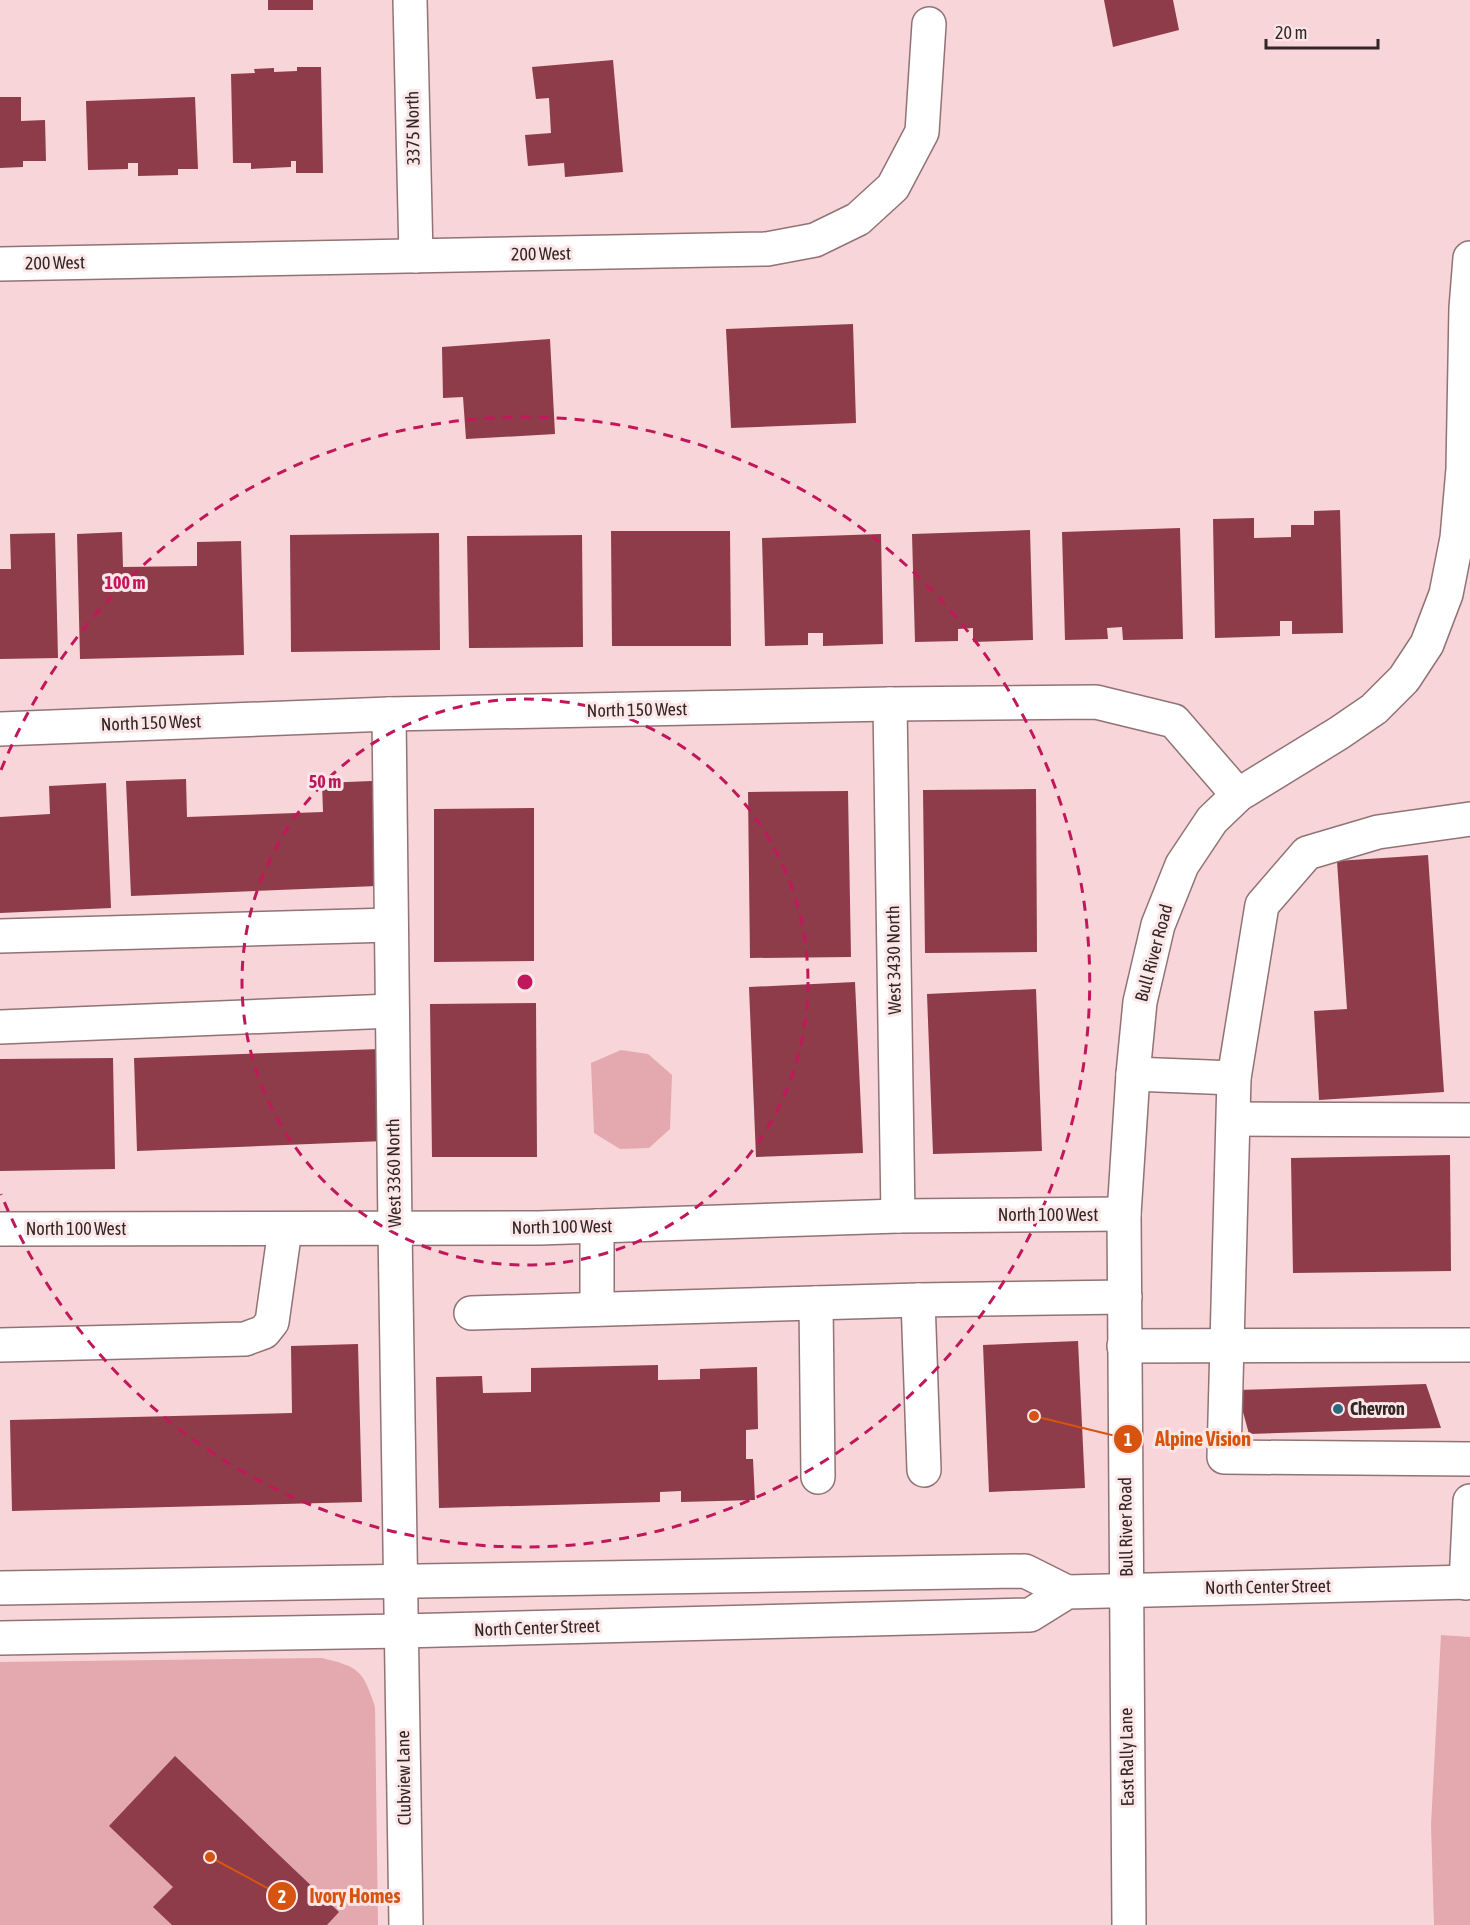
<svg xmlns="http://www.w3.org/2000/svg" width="1470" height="1925" viewBox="0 0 1470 1925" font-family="'Asap Condensed',sans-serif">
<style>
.green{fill:#e4a9ae}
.building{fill:#8e3c49}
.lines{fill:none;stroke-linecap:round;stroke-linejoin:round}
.minor-casing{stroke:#917375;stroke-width:36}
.minor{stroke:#fff;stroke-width:33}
.ring{fill:none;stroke:#c2185b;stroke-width:3;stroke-dasharray:10 8}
.poi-dot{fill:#2a697e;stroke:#fbe6e8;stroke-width:2}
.labels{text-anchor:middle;stroke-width:6;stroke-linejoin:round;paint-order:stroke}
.street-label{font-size:18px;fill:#332627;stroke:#fbe6e8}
.poi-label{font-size:18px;font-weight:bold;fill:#332627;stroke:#fbe6e8;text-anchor:start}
.centre{fill:#c2185b;stroke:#fbe6e8;stroke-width:3}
.ring-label{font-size:18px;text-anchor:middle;font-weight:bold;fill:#c2185b;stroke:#fbe6e8;stroke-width:6;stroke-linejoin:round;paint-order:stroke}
.leader{fill:none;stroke:#d6540f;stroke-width:2}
.callout-dot{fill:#d6540f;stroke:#fbe6e8;stroke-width:2}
.mark-label{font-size:18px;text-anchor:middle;font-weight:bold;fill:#fff}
.callout-label{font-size:20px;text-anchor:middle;font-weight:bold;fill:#d6540f;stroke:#fbe6e8;stroke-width:6;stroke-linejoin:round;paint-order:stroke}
</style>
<rect width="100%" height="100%" fill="#f7d5d8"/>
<g class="green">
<polygon points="621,1050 648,1054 672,1075 670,1129 649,1148 620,1149 594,1133 591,1063"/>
<polygon points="1441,1635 1470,1637 1470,1925 1434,1925 1431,1825"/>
<path d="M322,1658c38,9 41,13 53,49l3,218h-378v-263z"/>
</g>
<g class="building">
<rect x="268" y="0" width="45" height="10"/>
<polygon points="1104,0 1173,0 1179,30 1113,47"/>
<polygon points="613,60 623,172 565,177 564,163 528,166 525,135 551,133 549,98 536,99 532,67"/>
<polygon points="297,67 321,67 323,173 296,173 296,161 291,161 291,167 251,169 251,163 233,163 231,74 255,73 254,69 274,68 274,72 297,71"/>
<polygon points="0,97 21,97 21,121 45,120 46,161 23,161 23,167 0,168"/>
<polygon points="195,97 198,169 178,169 178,175 138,176 138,163 128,163 128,169 88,170 86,101"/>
<polygon points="853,324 856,423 731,428 726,329"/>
<polygon points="550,339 555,434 466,439 463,397 443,398 442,347"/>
<polygon points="1340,510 1343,633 1292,634 1292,621 1280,621 1280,636 1215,638 1213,519 1254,518 1254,538 1291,537 1291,525 1314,525 1314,511"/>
<polygon points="1180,528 1183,639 1123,640 1122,627 1107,628 1108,639 1065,640 1062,532"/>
<polygon points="1030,530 1033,640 973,642 973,628 958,629 958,641 915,642 912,534"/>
<polygon points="611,531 730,531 731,646 612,646"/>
<polygon points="122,532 123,567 197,566 197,542 241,541 244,655 80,659 77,534"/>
<polygon points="55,533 58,658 0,659 0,569 11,569 10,534"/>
<polygon points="439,533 440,650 291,652 290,535"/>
<polygon points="881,534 883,644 823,646 823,633 808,633 808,645 765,646 762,538"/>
<polygon points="582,535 583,647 469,648 467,536"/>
<polygon points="186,779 187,817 323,812 322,783 372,781 377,886 131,896 126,781"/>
<polygon points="106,783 111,908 0,913 0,817 50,814 49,786"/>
<polygon points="1036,789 1037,952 925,953 923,790"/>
<polygon points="848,791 851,957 750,958 748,792"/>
<polygon points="534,808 534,961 434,962 434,809"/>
<polygon points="1428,855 1444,1092 1319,1100 1314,1011 1347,1009 1337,861"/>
<polygon points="855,982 863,1153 756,1157 749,987"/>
<polygon points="1036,989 1042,1151 933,1154 927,994"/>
<polygon points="536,1003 537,1157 432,1157 430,1004"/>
<polygon points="380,1049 384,1141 137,1151 134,1058"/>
<polygon points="113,1058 115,1169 0,1171 0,1059"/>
<polygon points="1450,1155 1451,1271 1293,1273 1291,1158"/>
<polygon points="1078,1341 1085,1488 989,1492 983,1345"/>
<polygon points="358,1344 362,1502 12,1511 10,1420 292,1413 291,1346"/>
<polygon points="658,1365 658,1380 700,1379 700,1369 757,1367 758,1429 746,1430 746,1459 753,1459 755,1500 681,1502 681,1491 660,1492 660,1502 439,1508 436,1377 482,1376 483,1393 531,1392 531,1368"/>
<polygon points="1426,1384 1441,1428 1249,1434 1237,1390"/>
<polygon points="175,1756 339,1912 327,1925 172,1925 153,1907 173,1887 109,1826"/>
</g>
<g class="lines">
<g class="minor-casing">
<g id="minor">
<polyline points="410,0 416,256"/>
<polyline points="0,264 767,249 815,240 858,219 893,187 922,132 929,24"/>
<polyline points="890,704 898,1216"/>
<polyline points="389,714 395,1229 406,1925"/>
<polyline points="0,729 389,714 890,704 1096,702 1174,721 1238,795"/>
<polyline points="1470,819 1378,832 1307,853 1262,905 1234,1078 1224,1457 1470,1459"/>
<polyline points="0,936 391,925"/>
<polyline points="0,1027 392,1011"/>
<polyline points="1133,1074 1234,1078"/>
<polyline points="1234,1119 1470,1120"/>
<polyline points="597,1226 597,1309"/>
<polyline points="0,1229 539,1228 898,1216 1124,1214"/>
<polyline points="918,1300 924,1470"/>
<polyline points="816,1303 818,1477"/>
<polyline points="471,1313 918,1300 1125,1297"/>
<polyline points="0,1345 245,1339 264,1332 272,1322 285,1229"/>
<polyline points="1124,1346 1470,1345"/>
<polyline points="1466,1583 1470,1501"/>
<polyline points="0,1588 1025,1571 1067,1592"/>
<polyline points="0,1638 402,1631 1030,1615 1067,1592 1470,1582"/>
<polyline points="1129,1925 1124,1214 1133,1074 1140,1002 1158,925 1182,865 1212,820 1238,795 1339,733 1374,709 1404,679 1427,644 1446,594 1457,538 1463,469 1466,308 1470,258"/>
</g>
</g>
<use href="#minor" class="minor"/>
</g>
<g class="ring">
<circle cx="525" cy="982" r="283"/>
<path d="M1 770A565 565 0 1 1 1 1194"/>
</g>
<circle class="poi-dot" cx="1338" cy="1409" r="6"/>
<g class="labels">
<g class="street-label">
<text transform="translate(413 128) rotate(-91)" y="6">3375 North</text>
<text transform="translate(541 254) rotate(-1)" y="6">200 West</text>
<text transform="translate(55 263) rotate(-1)" y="6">200 West</text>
<text transform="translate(637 710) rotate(-1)" y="6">North 150 West</text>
<text transform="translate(151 723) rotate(-2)" y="6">North 150 West</text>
<text transform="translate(1154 953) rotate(-75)" y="6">Bull River Road</text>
<text transform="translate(894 960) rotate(-91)" y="6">West 3430 North</text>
<text transform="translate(394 1173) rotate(-91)" y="6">West 3360 North</text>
<text x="1048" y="1221">North 100 West</text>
<text transform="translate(562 1227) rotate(-1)" y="6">North 100 West</text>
<text x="76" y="1235">North 100 West</text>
<text transform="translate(1126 1527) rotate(-91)" y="6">Bull River Road</text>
<text transform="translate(1268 1587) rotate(-1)" y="6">North Center Street</text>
<text transform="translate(537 1628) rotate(-2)" y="6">North Center Street</text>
<text transform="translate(1127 1757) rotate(-91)" y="6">East Rally Lane</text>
<text transform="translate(404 1778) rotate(-91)" y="6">Clubview Lane</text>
</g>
<g class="poi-label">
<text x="1350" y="1415">Chevron</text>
</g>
</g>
<circle cx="525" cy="982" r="9" class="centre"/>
<g class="ring-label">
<text x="125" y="589">100 m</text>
<text x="325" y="788">50 m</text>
</g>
<path class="leader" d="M1034 1416L1128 1439M210 1857L282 1896"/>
<g class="callout-dot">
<circle cx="1034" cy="1416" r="6"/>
<circle cx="210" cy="1857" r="6"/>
<circle cx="1128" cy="1439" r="15"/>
<circle cx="282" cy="1896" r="15"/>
</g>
<g class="mark-label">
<text x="1128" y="1446">1</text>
<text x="282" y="1903">2</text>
</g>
<g class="callout-label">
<text x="1203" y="1446">Alpine Vision</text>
<text x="355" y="1903">Ivory Homes</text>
</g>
<path d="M1266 39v9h112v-9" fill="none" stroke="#332627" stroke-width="3"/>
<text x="1275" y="39" font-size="18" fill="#332627" stroke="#fbe6e8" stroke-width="4.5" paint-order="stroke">20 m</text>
</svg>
